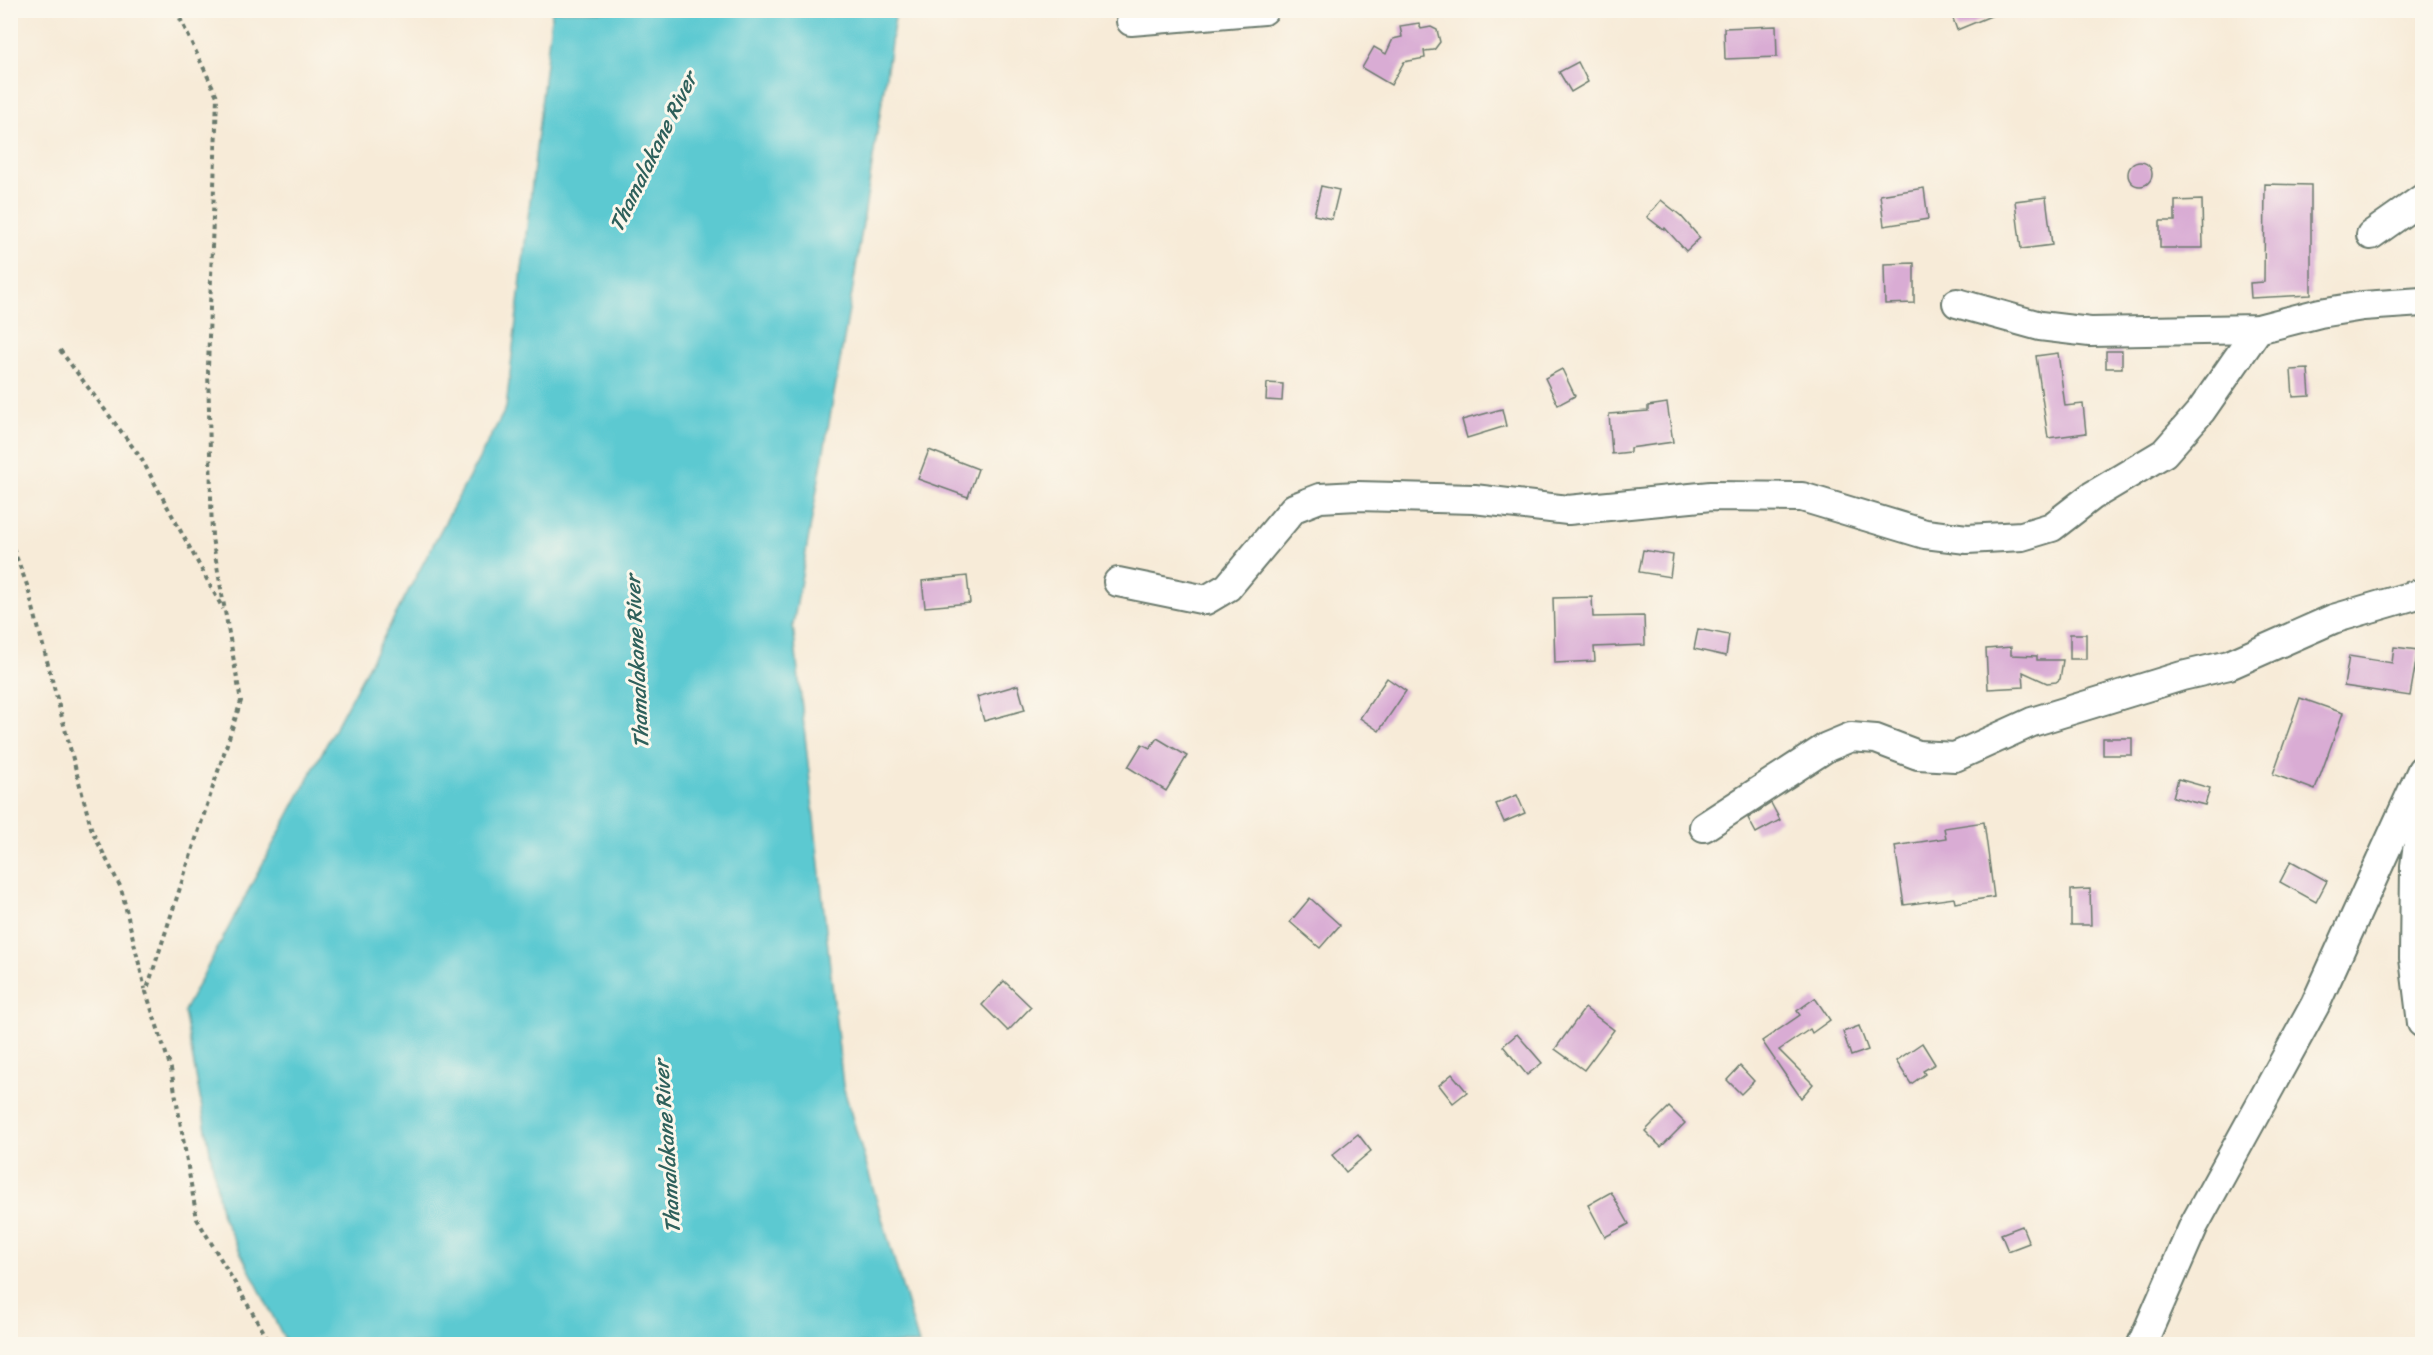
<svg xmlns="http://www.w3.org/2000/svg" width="2433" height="1355" viewBox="0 0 2433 1355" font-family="Sriracha,sans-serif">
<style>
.water{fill:#5cc9d1;stroke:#3e8382;stroke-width:1.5}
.building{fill:#d9acd4}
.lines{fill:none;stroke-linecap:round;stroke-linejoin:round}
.minor-casing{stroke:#6b7a6d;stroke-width:32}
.path{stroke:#6b7a6d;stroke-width:4;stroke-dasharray:4.5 4.5;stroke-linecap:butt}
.minor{stroke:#fff;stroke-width:28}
.labels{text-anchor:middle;stroke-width:6;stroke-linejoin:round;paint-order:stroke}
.water-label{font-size:21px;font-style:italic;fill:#2e605b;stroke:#fbf7ec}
</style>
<rect width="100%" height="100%" fill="#fbf7ec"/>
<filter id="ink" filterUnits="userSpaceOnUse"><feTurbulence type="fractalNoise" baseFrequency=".0167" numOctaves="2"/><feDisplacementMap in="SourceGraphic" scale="12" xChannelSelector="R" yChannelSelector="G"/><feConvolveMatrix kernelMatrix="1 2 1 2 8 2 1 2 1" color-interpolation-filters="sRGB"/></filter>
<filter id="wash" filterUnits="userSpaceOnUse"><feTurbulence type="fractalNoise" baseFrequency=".008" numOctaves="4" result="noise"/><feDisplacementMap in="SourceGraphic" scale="24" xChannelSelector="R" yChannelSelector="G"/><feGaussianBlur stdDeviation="1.35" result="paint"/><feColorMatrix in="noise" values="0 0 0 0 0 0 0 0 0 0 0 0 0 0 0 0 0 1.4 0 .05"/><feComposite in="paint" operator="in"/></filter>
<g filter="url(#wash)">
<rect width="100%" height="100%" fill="#f7ebd8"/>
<polygon class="water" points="552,11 896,11 852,293 793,625 843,1086 919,1344 287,1344 222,1216 184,1011 506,408"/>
<g id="blocks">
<g class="building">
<polygon points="1950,10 2003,10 2003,11 1957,30"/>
<polygon points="1419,23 1421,29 1431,27 1437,30 1440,42 1434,50 1424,51 1425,58 1404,62 1391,85 1362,68 1374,47 1386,54 1393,39 1402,37 1400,26"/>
<polygon points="1776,26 1777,57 1725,59 1724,28"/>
<polygon points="1578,62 1588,82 1571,92 1559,72"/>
<circle cx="2140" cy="174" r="12"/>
<polygon points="2265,184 2311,185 2311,295 2251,298 2250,283 2264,282"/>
<polygon points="1321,186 1339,190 1332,219 1314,215"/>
<polygon points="1924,188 1928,219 1884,226 1880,195"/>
<polygon points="2046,197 2052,245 2021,249 2015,201"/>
<polygon points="1661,200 1681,216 1700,238 1686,251 1665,228 1664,230 1647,217"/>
<polygon points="2202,200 2203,248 2160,248 2160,221 2175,221 2175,201"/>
<polygon points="1914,263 1914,303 1885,304 1884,264"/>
<rect x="2106" y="351" width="16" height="17"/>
<polygon points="2058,353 2065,406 2083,404 2086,433 2048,438 2036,356"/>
<polygon points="1562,369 1575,396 1558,405 1545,378"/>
<polygon points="2308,369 2310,396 2293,397 2291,370"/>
<polygon points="1267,383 1283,384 1282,401 1266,400"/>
<polygon points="1667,403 1673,442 1630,448 1630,452 1612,454 1609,414 1648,411 1648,406"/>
<polygon points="1502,409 1506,426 1467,438 1462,420"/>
<polygon points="929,450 978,469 968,497 918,479"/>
<polygon points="1643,550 1673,555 1670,577 1639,572"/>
<polygon points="967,576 970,603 925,607 922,581"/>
<polygon points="1592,597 1593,617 1644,616 1645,645 1594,647 1595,661 1555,663 1553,598"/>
<polygon points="1698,629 1729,635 1726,656 1694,649"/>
<rect x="2070" y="634" width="16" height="25"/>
<polygon points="2011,647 2011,655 2037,656 2037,660 2063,660 2060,679 2056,682 2047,683 2023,672 2024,687 1988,689 1986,649"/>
<polygon points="2394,647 2418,650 2410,696 2344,686 2349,656 2392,663"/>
<polygon points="1387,678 1406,691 1379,731 1360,718"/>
<polygon points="1018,685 1025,710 984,721 977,697"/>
<polygon points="2300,698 2343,713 2315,790 2273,774"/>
<polygon points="1157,738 1187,756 1166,791 1128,767 1142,744 1150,748"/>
<rect x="2103" y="738" width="29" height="17"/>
<polygon points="2178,779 2210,788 2205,805 2173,797"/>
<polygon points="1517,795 1525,813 1504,822 1496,804"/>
<polygon points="1771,803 1780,820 1756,833 1748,818"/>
<polygon points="1984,822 1994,897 1955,903 1954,898 1904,905 1895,846 1946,838 1944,828"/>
<polygon points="2291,861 2327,881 2316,902 2280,882"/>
<polygon points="2090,889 2091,925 2071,925 2071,890"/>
<polygon points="1310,898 1340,925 1320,948 1290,922"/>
<polygon points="1004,981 1031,1007 1008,1031 982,1005"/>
<polygon points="1815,998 1830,1020 1812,1033 1810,1029 1779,1050 1813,1084 1801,1098 1762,1041 1800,1015 1797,1011"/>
<polygon points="1585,1008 1614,1030 1584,1070 1555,1049"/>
<polygon points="1859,1026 1868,1050 1851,1056 1843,1032"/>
<polygon points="1517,1034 1542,1063 1527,1075 1503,1046"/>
<polygon points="1922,1043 1935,1064 1923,1071 1925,1074 1911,1084 1896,1061"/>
<polygon points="1740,1066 1754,1081 1741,1094 1727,1080"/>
<polygon points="1452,1074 1467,1092 1453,1103 1439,1085"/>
<polygon points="1669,1107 1685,1123 1661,1147 1645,1131"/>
<polygon points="1358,1134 1371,1151 1346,1172 1332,1155"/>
<polygon points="1611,1192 1629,1224 1605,1237 1588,1205"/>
<polygon points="2022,1226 2029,1243 2008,1251 2001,1234"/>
</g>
</g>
</g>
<g filter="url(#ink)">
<use href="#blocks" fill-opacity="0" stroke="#6b7a6d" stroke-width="1.5"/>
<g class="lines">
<g class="minor-casing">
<g id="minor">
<polyline points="1131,21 1264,10"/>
<polyline points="2371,235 2422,199"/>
<polyline points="1957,303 2040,326 2090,332 2258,329 2320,313 2363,306 2422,302"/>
<polyline points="1118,582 1206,600 1228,587 1294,508 1320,498 1357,496 1474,499 1568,510 1711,496 1802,497 1925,534 1967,539 2022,536 2052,527 2092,496 2164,453 2201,411 2258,329"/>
<polyline points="2422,814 2415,866 2414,958 2422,1023"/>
<polyline points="1704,827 1827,747 1851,737 1876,739 1918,755 1955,757 2032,722 2182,676 2229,665 2333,619 2422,593"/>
<polyline points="2142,1344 2194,1225 2315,1005 2422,770"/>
</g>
</g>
<g class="path">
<polyline points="176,10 217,96 208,368 212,538 241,701 146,992 171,1069 197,1219 271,1344"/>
<polyline points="60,350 141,458 223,609"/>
<polyline points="10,540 27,585 92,831 121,888 145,989"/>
</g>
<use href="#minor" class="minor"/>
</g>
</g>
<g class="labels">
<g class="water-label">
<text transform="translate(653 152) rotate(-64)" y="7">Thamalakane River</text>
<text transform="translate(637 662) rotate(-93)" y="7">Thamalakane River</text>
<text transform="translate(667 1147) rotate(-94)" y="7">Thamalakane River</text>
</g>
</g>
<rect width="2433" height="1355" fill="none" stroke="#fbf7ec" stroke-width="36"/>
</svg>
